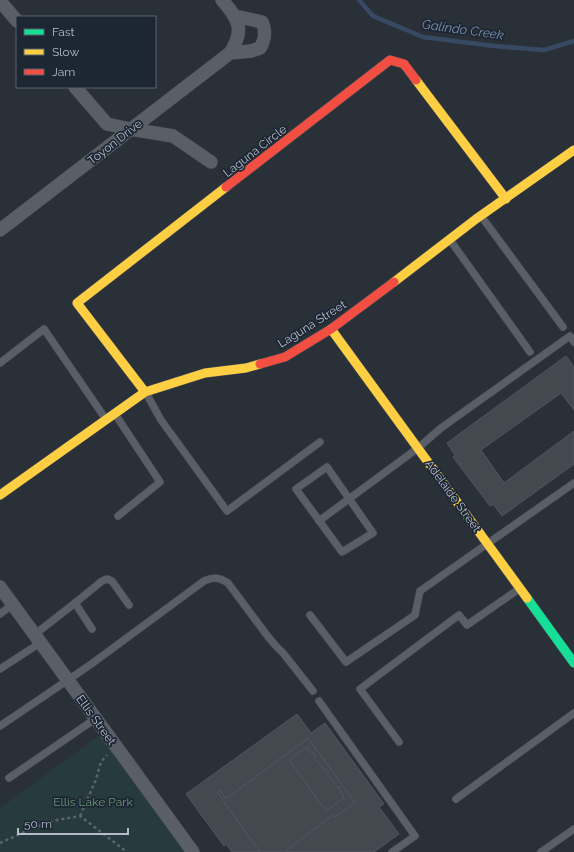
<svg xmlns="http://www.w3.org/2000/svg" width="574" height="852" viewBox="0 0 574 852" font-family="Raleway,sans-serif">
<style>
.green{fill:#273a3e}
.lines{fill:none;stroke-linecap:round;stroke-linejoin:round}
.stream{stroke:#384963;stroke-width:4.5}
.building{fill:#444950;stroke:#52575f}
.lane-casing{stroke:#484c53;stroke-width:8}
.street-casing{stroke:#484c53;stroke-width:14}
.fast-casing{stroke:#484c53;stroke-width:10}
.slow-casing{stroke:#484c53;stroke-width:10}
.jam-casing{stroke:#484c53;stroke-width:10}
.path{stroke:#5d636a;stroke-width:2.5;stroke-dasharray:3 3;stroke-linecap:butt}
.lane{stroke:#5a5e66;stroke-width:7}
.street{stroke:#5a5e66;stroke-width:13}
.fast{stroke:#16e098;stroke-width:9}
.slow{stroke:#ffcf43;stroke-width:9}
.jam{stroke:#f24e42;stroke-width:9}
.labels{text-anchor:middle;stroke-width:3.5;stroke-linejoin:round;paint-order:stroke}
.street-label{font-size:12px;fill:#b4bcc9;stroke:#1d2633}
.park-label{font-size:12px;fill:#6b9a76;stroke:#1d2633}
.water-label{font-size:13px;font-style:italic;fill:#7c92b1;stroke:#1d2633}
</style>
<rect width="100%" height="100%" fill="#2a3038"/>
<polygon class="green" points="104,732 193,852 0,852 0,808"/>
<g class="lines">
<polyline class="stream" points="359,0 373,16 423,37 494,46 544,50 574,41"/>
</g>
<g class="building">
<polygon points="566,356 574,367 574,410 561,393 481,450 504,483 574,431 574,464 502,516 493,504 490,506 453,457 455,455 447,443"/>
<polygon points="297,714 311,733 325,723 384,804 379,807 399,834 374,852 284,852 333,815 335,817 355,803 308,738 226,799 220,790 217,792 260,852 232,852 226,844 224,846 186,794"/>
<polygon points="308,738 355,803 335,817 333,815 284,852 260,852 217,792 220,790 226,799"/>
<polygon points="307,747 312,754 313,752 316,757 315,758 324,770 326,769 329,773 327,774 338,788 339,787 341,790 340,791 344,798 326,811 289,760"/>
</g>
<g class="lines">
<g class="lane-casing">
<g id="lane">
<polyline points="481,216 563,327"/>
<polyline points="450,240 530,352"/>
<polyline points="0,363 44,329 105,418"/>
<polyline points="146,393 161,420 227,511 320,442"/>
<polyline points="115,414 160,482 118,516"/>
<polygon points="327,467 373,533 342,552 296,489"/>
<polyline points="319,521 418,448 441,428 570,336 574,342"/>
<polyline points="75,603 92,629"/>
<polyline points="0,614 13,604"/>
<polyline points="310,615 346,662 415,615 420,591 574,483"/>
<polyline points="34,635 75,603 102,581 107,579 112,581 129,605"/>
<polyline points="0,669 40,643"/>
<polyline points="319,701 415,836 392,852"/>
<path d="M0,726l90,-61 114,-84c9,-4 15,-4 24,2l38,51 9,11 8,8 30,38"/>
<polyline points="399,742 360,689 459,615 467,625 519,589"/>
<polyline points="9,778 95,719"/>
<polyline points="456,799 574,713"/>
<polyline points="541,852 574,829"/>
</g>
</g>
<g class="street-casing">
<g id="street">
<polyline points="0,1 17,21"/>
<path d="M230,53l21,-2 9,-3c5,-8 6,-18 2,-26l-27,-6"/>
<polyline points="75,87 107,124 130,129 173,136 211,162"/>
<path d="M0,230l230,-177c15,-23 9,-34 -8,-53"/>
<polyline points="0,587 193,852"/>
</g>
</g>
<g class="fast-casing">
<polyline id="fast" points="527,598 574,663"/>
</g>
<g class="slow-casing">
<g id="slow">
<polyline points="416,80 506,199"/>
<polyline points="394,282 476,219 574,150"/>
<polyline points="331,329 527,598"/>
<polyline points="145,392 77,303 226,187"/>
<polyline points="0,495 145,392 205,373 246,368 260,364"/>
</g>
</g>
<g class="jam-casing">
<g id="jam">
<polyline points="226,187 390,60 404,64 416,80"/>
<polyline points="260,364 285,357 331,329 394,282"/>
</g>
</g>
<g class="path">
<polyline points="80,816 95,782 101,762 107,755"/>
<polyline points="0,843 33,828 57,820 80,816 127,852"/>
</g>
<use href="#lane" class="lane"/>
<use href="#street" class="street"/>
<use href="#fast" class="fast"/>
<use href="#slow" class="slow"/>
<use href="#jam" class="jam"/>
</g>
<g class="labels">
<g class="street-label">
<text transform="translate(115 142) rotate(-38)" y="4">Toyon Drive</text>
<text transform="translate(255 151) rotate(-38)" y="4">Laguna Circle</text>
<text transform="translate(312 324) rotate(-32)" y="4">Laguna Street</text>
<text transform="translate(453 496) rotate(54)" y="4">Adelaide Street</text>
<text transform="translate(96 720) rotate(54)" y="4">Ellis Street</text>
</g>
<g class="park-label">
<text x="93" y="806">Ellis Lake Park</text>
</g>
<g class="water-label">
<text transform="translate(463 29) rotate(8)" y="5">Galindo Creek</text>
</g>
</g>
<rect x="16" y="16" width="140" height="72" fill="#1d2633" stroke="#59626f"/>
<rect x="24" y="29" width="20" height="6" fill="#16e098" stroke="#59626f"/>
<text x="52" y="36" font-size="12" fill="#b4bcc9">Fast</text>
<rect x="24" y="49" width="20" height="6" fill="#ffcf43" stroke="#59626f"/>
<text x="52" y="56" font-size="12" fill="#b4bcc9">Slow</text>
<rect x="24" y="69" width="20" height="6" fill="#f24e42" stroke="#59626f"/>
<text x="52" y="76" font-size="12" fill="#b4bcc9">Jam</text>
<path d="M18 828v6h110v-6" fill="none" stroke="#b4bcc9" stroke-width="2"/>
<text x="24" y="828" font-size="12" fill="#b4bcc9" stroke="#1d2633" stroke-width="3" paint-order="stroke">50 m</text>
</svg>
